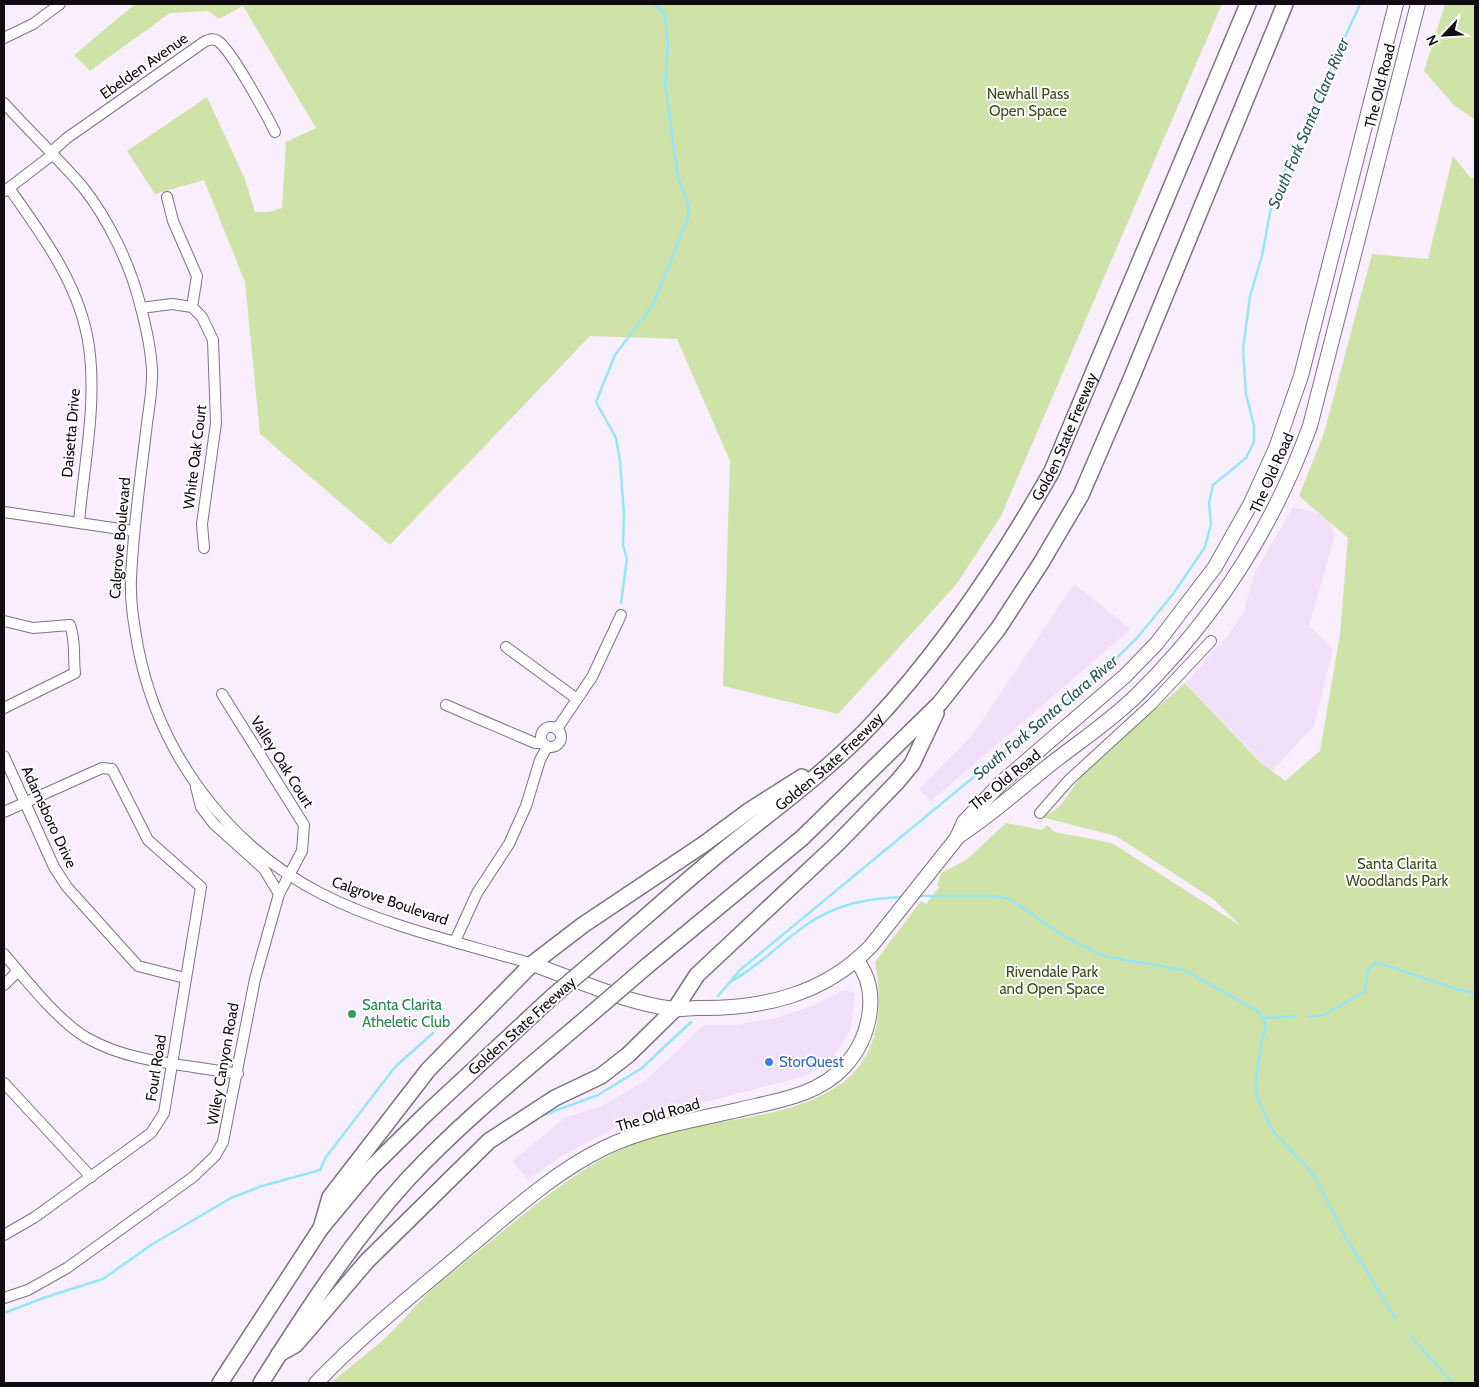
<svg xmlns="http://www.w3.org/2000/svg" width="1479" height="1387" viewBox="0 0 1479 1387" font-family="Cabin,sans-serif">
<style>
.built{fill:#f1dff9}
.green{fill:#cfe3a9}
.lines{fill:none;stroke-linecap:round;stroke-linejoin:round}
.stream{stroke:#94e6f9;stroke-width:2.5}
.minor-casing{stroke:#7e7283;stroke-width:12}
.major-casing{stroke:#7e7283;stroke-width:16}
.highway-casing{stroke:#7e7283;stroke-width:18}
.minor{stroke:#fff;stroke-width:10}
.major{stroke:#fff;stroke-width:14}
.highway{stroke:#fff;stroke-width:15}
.highway-bridge-casing{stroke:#7e7283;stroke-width:18;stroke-linecap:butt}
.highway-bridge{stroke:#fff;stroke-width:15}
.leisure-dot{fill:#2e9e5b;stroke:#fff;stroke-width:2}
.shop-dot{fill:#3f7fe0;stroke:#fff;stroke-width:2}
.labels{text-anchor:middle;stroke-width:4;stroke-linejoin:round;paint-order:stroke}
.street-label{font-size:15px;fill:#110c12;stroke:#fff}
.park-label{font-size:15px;fill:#3c4c14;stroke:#fff}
.leisure-label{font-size:15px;fill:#27864d;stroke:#fff;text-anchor:start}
.shop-label{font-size:15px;fill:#366cbe;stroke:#fff;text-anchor:start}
.water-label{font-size:16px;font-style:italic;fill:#265660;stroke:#fff}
</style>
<rect width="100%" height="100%" fill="#f9eefd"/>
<g class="built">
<polygon points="1293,507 1328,516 1335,535 1309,626 1333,649 1314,726 1271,772 1186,683 1228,635 1244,612 1254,574"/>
<polygon points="1074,584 1131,629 931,801 919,789 973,734"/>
<polygon points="844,990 855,993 851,1028 842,1045 831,1059 820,1068 805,1076 622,1124 560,1157 528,1180 512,1161 566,1117 602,1106 646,1080 704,1025 735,1025 775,1018 817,1004"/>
</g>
<g class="green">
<polygon points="135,4 1222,4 1001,516 956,585 838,714 723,686 730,461 677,339 590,336 390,545 260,434 245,282 204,180 155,194 127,151 207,97 245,179 255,212 269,212 282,208 286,142 316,128 243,6 219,19 208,11 170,13 90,71 74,55"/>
<polygon points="1445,4 1475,4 1475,120 1454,105 1424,71"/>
<path d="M1453,156l18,22 4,-1v1206h-1144c18,-16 38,-30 55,-46 15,-14 28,-30 42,-44 20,-19 43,-35 64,-53 49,-40 92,-77 151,-100 63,-24 142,-16 199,-57 39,-29 41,-78 33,-121l46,-61 5,3 14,-18h-3l4,-13 25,-13 40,-37 36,7 5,-5 8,7 57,11 129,83 -28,-27 -97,-63 -79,-20c25,0 31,-26 46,-42 32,-32 68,-60 102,-91l75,79 25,19 35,-30 20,-117 8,-96 -49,-42 25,-63 48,-179 56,5z"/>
</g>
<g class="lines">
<g class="stream">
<polyline points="621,603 627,559 623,545 624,513 620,461 616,438 596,402 615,355 653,305 689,215 688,205 678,177 665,83 668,46 665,14 654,4"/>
<polyline points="917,896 992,896 1010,899 1065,937 1103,956 1184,970 1256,1010 1264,1018 1266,1027 1261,1043 1255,1092 1272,1130 1313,1174 1345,1236 1395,1318"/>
<path d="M732,981c27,-15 48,-38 74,-56 30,-21 62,-27 98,-28"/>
<polyline points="718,996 740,970 1062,704 1091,683 1137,638 1173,594 1205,547 1211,524 1209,503 1213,485 1246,458 1254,442 1254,426 1246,394 1243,349 1250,296 1262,256 1270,212 1284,172 1360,4"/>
<polyline points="1308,1017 1324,1015 1365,991 1368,969 1376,962 1456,989 1475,993"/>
<polyline points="1264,1018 1297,1016"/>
<polyline points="538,1117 598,1095 642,1068 691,1022"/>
<polyline points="4,1313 46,1297 103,1279 151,1245 231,1198 262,1186 320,1170 326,1157 395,1067 433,1033"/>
<polyline points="1411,1337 1453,1383"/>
</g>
<g class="minor-casing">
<g id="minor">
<polyline points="4,38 33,24 60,4"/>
<path d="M4,103c25,28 53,54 78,83 27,34 49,80 59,122 5,19 10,42 11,62 1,20 -4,42 -6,62 -6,49 -13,98 -15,147 -1,24 3,45 7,68 20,105 88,198 184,247 65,33 140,49 210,70"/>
<path d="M50,153l17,-15 137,-96c5,-3 9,-4 14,-1 14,10 48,73 57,91"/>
<path d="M9,188c34,48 72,99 80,159 8,58 -5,117 -10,175"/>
<polyline points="5,191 52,155"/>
<polyline points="167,197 173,221 197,276 192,307"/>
<polyline points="141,308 172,304 192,307 202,317 213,340 216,423 202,524 204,548"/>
<polyline points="4,512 134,531"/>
<path d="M4,621l29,7 37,-3c6,16 3,31 5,48l-71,35"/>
<polyline points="506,647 577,699"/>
<polyline points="446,705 535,743 542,743"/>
<circle cx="551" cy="737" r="10"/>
<polyline points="557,729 592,677 621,615"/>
<polyline points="4,756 54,867 67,887 138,966 185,978"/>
<polyline points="196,787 201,807 214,824 264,869 279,894"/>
<polyline points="4,812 102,768 112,769 148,840 201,887 164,1113 151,1133 35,1217 4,1235"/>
<polyline points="1040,813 1069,780 1152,704 1211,641"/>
<polyline points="455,941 477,893 509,844 526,806 540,760 547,747"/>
<path d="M4,954c22,26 54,67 83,84 46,26 100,26 151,36"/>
<polyline points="4,985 18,971"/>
<polyline points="4,1083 91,1177"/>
<polyline points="4,1298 28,1290 67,1268 193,1177 215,1156 223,1142 255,979 279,894 302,851 304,825 222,694"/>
</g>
</g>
<g class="major-casing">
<g id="major">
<path d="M957,837c32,-20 60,-46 90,-70 30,-24 63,-45 91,-73 77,-76 135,-166 172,-268l108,-422"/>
<path d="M532,964c46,16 93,39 142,45 7,1 15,-1 23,-1 65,1 127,-13 174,-62l86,-108 7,-16 37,-39 124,-107 32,-33 58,-76 36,-64 25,-55 25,-72 95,-372"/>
<path d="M316,1383c47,-49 100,-91 152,-135 43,-36 85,-75 136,-100 42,-20 89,-28 134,-38 37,-9 79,-14 106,-43 26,-28 37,-75 13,-106"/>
</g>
</g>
<g class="highway-casing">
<g id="highway">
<path id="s1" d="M605,952c36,-31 72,-63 109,-94 53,-44 111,-84 159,-135 71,-76 128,-162 179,-252l196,-467"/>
<polyline points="647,966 802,838 940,703 998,629 1041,563 1081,495 1131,379 1285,4"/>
<polyline points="321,1228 330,1197 428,1070 532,964 583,925 704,844 750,810 802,777"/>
<polyline points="279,1354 295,1345 303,1336 367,1261 489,1141 555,1098 601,1076 628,1055 675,1009 697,975 838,843 897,782 912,764 936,713"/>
<polyline points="220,1383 321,1228 371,1168 427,1113 553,996"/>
<path d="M261,1383c44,-70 90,-141 146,-203 56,-60 121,-112 183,-165"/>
</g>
</g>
<use href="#minor" class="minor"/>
<use href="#major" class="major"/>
<use href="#highway" class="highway"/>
<g class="highway-bridge-casing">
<g id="highway-bridge">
<polyline points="553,996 605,952"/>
<polyline points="590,1015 647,966"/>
</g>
</g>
<use href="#highway-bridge" class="highway-bridge"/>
</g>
<circle class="leisure-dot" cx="352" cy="1014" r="5"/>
<circle class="shop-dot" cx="769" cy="1062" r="5"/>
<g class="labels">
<g class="street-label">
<text transform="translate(144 66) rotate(-35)" y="5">Ebelden Avenue</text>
<text transform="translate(1380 86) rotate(-76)" y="5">The Old Road</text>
<text transform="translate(71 433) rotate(-85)" y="5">Daisetta Drive</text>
<text dy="5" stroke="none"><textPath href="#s1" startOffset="699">Golden State Freeway</textPath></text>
<text transform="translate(195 457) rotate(-83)" y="5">White Oak Court</text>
<text transform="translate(1272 473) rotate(-66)" y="5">The Old Road</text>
<text transform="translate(120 538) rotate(-85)" y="5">Calgrove Boulevard</text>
<text dy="5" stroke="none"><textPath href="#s1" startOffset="294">Golden State Freeway</textPath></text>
<text transform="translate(282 762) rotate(58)" y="5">Valley Oak Court</text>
<text transform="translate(1005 780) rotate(-39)" y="5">The Old Road</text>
<text transform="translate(49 817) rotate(65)" y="5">Adamsboro Drive</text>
<text transform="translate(390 901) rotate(19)" y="5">Calgrove Boulevard</text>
<text transform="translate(522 1026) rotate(-42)" y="5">Golden State Freeway</text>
<text transform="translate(223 1064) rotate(-80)" y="5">Wiley Canyon Road</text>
<text transform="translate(156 1068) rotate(-81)" y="5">Fourl Road</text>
<text transform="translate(658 1115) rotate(-16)" y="5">The Old Road</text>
</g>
<g class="park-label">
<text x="1028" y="99">Newhall Pass<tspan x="1028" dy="17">Open Space</tspan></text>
<text x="1397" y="869">Santa Clarita<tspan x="1397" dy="17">Woodlands Park</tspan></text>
<text x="1052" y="977">Rivendale Park<tspan x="1052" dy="17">and Open Space</tspan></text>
</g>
<g class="leisure-label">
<text x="362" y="1010">Santa Clarita<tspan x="362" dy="17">Atheletic Club</tspan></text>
</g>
<g class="shop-label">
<text x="779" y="1067">StorQuest</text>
</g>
<g class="water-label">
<text transform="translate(1308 123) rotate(-67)" y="6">South Fork Santa Clara River</text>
<text transform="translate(1045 717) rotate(-40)" y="6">South Fork Santa Clara River</text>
</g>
</g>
<rect width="1479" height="1387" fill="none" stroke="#110c12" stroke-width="10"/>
<g transform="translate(1444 35) rotate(245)" stroke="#ffffff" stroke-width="4" paint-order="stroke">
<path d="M0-4L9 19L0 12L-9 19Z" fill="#110c12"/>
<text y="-8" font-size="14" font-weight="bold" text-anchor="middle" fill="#110c12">N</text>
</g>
</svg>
